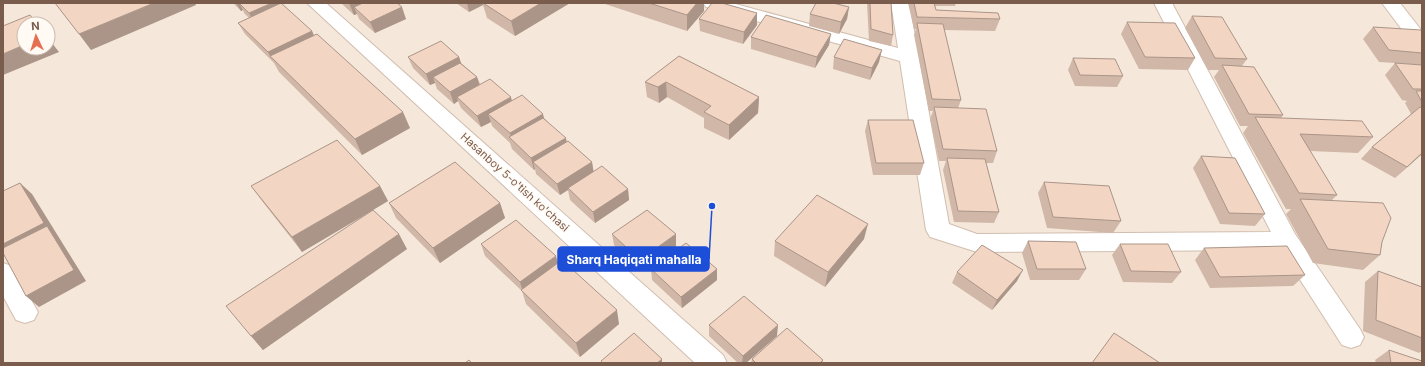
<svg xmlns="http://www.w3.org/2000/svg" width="1425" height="366" viewBox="0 0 1425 366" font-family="Inter,sans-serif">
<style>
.residential{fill:#f5e8da;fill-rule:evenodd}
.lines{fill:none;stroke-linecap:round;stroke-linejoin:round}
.minor-casing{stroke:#d1beb0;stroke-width:2}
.minor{fill:#fff;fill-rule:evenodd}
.wall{fill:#d1b7a8}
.shaded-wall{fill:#aa9588}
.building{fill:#f3d5c3;stroke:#aa9588}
.labels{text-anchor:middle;stroke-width:3;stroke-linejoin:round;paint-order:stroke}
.street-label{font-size:11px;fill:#7a5c4d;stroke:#fffaf3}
.leader{fill:none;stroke:#1d4ed8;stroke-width:1.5}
.callout-dot{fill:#1d4ed8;stroke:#fffaf3;stroke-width:1.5}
.callout{fill:#1d4ed8;stroke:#1d4ed8;stroke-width:1.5}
.callout-label{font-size:12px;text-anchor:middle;font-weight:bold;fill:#fff}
</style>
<rect width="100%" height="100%" fill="#fdf6ec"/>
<path class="residential" d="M3,3h1419v360h-1419zM24,24h24v24h-24z"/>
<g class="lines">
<g class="minor-casing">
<g id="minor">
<polygon points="307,3 326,3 723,355 727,363 695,363"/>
<polygon points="703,3 732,3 898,48 891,3 909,3 949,224 977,234 1271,232 1154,3 1172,3 1295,234 1360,329 1364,337 1360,345 1351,348 1342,345 1281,250 977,252 930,237 926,230 900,61 706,7"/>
<polygon points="1382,3 1400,3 1422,31 1422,49 1415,47"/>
<polygon points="3,263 12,266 38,312 34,320 25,323 16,320 3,296"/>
</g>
</g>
<use href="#minor" class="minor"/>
</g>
<g class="wall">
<polygon points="233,3 279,3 312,31 314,35 410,128 362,155 279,72 274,63 245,34 238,23 249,18 244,13 243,10 241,11"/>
<polygon points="341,3 397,3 406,19 375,33 359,19 357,14 354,15"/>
<polygon points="456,3 570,3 515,36 487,18 483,5 469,12"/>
<polygon points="602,3 704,3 704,11 687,31"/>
<polygon points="867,3 891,3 893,35 891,46 869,41"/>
<polygon points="908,3 956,3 955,6 935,6 936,10 1000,19 995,31 944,30 961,100 958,108 997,151 993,163 986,163 999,212 994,223 954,222 943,170 946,161 939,161 930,119 933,111 929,111 914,35 916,29 914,29"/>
<polygon points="849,7 847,19 839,34 809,26 810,14"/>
<polygon points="757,13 757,25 743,44 700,31 699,19"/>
<polygon points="1192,16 1247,59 1242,66 1283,115 1281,118 1373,137 1358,153 1310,151 1337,195 1332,200 1382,242 1380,255 1363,270 1313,263 1286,214 1291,209 1286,209 1243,133 1248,126 1240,126 1214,77 1219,70 1208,70 1185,28"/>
<polygon points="1127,22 1195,58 1188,70 1139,69 1121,34"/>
<polygon points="1373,27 1422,32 1422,154 1395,178 1361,159 1372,147 1411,114 1405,103 1407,101 1402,100 1385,75 1395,63 1379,62 1363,39"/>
<polygon points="751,37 829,45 815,68 751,49"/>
<polygon points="679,56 759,97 758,113 729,140 704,128 704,118 667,97 659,103 647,97 645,82"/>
<polygon points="408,57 459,57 461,63 477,77 480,84 512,101 545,119 566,142 592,162 593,172 628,189 629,200 595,223 570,200 568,190 560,195 536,174 535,169 534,170 512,149 510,143 492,126 491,122 481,127 461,108 458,101 454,104 437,89 435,83 430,85 413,68"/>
<polygon points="834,57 879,62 870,80 833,69"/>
<polygon points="1073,58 1123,76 1117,87 1075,86 1068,70"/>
<polygon points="868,120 924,163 920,175 873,175 865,131"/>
<polygon points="1201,156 1265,214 1255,226 1220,224 1193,168"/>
<polygon points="1044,182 1121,221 1113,233 1047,228 1038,193"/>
<polygon points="251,186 380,186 388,201 373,210 407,249 263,350 251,336 367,214 302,252 262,201"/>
<polygon points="389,203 500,203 505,218 440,263 396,218"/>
<polygon points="612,234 676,246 642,271 614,245"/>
<polygon points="864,239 825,287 774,256 775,241"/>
<polygon points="1028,241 1086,269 1079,280 1030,280 1022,253"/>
<polygon points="481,244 558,263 619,324 580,357 526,304 522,291 485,256"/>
<polygon points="1120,244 1181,272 1172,283 1123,282 1112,255"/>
<polygon points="1204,248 1305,275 1293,286 1210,288 1195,260"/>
<polygon points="651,269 717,269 717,280 682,308 652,280"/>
<polygon points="1378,271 1422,287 1422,351 1419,353 1363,331 1365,282"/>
<polygon points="957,272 1017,281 992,310 952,283"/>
<polygon points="709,325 777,336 746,363 738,363 709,336"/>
<polygon points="1389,350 1422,363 1376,363 1375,360"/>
<polygon points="752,359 823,360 823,363 751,363"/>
</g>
<g class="shaded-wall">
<polygon points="154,3 195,3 196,5 91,50 79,34"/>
<polygon points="236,3 239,3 243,10 241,11"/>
<polygon points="272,3 279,3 284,12 256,25 249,13"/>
<polygon points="349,3 381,3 354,7 357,14 354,15"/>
<polygon points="467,3 483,3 483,5 469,12"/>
<polygon points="541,3 570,3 515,36 511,21"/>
<polygon points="697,3 704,3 704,11 687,31 687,15"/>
<polygon points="402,7 406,19 375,33 370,22"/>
<polygon points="849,7 847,19 839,34 841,22"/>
<polygon points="757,13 757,25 743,44 744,32"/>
<polygon points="312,31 317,43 270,56 274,64 268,52"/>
<polygon points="831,34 829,45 815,68 817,57"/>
<polygon points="48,38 59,52 3,75 3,54 24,45 24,48 48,48"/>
<polygon points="882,50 879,62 870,80 872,68"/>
<polygon points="459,57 463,69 433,77 435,83 430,85 426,74"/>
<polygon points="477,77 481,89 457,97 458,101 454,104 450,92"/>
<polygon points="666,82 667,97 659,103 658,87"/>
<polygon points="511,97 514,109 488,114 491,122 481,127 477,116"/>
<polygon points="759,97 758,113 729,140 729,125"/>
<polygon points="403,112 410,128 362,155 355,139"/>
<polygon points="543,114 546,126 511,140 510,133"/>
<polygon points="566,138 568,149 533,162 535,169 534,170 531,158"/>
<polygon points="1422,153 1422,154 1395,178 1407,167"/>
<polygon points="592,162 594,174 568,188 568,190 560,195 557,184"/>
<polygon points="20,183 32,194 86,281 39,307 26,296 3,251 3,244"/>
<polygon points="380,186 388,201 302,252 292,237"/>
<polygon points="628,189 629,200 595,223 593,212"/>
<polygon points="500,203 505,218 440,263 433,248"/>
<polygon points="868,224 864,239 825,287 828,272"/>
<polygon points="399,234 407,249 263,350 251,336"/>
<polygon points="676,234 676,246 642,271 640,260"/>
<polygon points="556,256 559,267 523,292 520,282"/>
<polygon points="717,269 717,280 682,308 681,297"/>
<polygon points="1023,270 1017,281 992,310 997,300"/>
<polygon points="617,310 619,324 580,357 576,343"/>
<polygon points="778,325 777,336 746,363 742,363 743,356"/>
<polygon points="662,359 662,363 657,363"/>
</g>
<g class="building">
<polygon points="55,3 154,3 79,34"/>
<polygon points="239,3 272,3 249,13"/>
<polygon points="281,3 312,31 268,52 238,23"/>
<polygon points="363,3 397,3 402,7 370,22 354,7"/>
<polygon points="483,3 541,3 511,21"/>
<polygon points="649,3 697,3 687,15"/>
<polygon points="712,3 722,3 757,13 744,32 699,19"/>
<polygon points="816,3 833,3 849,7 841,22 810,14"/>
<polygon points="870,3 891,3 893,35 871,29"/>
<polygon points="914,3 934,3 936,10 998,13 1000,19 917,17"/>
<polygon points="30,15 37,24 24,24 24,45 3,54 3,26"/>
<polygon points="766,15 831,34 817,57 751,37"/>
<polygon points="1192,16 1222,17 1247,59 1215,58"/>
<polygon points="1127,22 1175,23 1195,58 1145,57"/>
<polygon points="917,23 943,24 961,100 932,99"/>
<polygon points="1373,27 1421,30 1422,32 1422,53 1389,50"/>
<polygon points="317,34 403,112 355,139 270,56"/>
<polygon points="844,39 882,50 872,68 834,57"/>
<polygon points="441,41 459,57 426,74 408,57"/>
<polygon points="679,56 759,97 729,125 704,112 711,106 666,82 658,87 645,82"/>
<polygon points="1073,58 1115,59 1123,76 1080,75"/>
<polygon points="460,63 477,77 450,92 433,77"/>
<polygon points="1395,63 1422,65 1422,89 1413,89"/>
<polygon points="1222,65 1254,67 1283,115 1249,114"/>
<polygon points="490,79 511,97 477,116 457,97"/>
<polygon points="1416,91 1422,91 1422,102"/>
<polygon points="522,95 543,114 510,133 488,114"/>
<polygon points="934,107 986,109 997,151 943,149"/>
<polygon points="1420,107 1422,108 1422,153 1407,167 1372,147"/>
<polygon points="1255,117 1362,121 1373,137 1300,134 1337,195 1299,193"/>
<polygon points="543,118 566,138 531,158 509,137"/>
<polygon points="868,120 913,120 924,163 876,163"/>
<polygon points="337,140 380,186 292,237 251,186"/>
<polygon points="568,141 592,162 557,184 533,162"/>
<polygon points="1201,156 1235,158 1265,214 1229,213"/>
<polygon points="947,158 985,159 999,212 958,211"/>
<polygon points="455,162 500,203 433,248 389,203"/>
<polygon points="602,166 628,189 593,212 568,188"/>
<polygon points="1044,182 1109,186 1121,221 1053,217"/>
<polygon points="20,183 44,223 3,244 3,191"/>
<polygon points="817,195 868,224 828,272 775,241"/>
<polygon points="1300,199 1383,203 1391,218 1382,242 1380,255 1328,249"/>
<polygon points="373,210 399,234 251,336 226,306"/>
<polygon points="647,210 676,234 640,260 612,234"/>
<polygon points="516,220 556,256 520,282 481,244"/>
<polygon points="47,226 74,270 26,296 3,253 3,248"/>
<polygon points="1028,241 1076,242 1086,269 1037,269"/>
<polygon points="686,243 717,269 681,297 651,269"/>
<polygon points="1120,244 1168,244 1181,272 1131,271"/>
<polygon points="982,245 1023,270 997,300 957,272"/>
<polygon points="1287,246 1305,275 1220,277 1204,248"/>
<polygon points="562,260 617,310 576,343 521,290"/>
<polygon points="1378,271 1422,287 1422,338 1376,320"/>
<polygon points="744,296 778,325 743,356 709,325"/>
<polygon points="787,328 823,360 820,363 756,363 752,359"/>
<polygon points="634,333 662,359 657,363 603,363 601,361"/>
<polygon points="1114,333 1160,363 1092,363"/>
<polygon points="1389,350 1422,361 1422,363 1391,363"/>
<polygon points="469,360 472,363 465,363"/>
</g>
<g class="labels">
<g class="street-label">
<text transform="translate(515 182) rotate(42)" y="4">Hasanboy 5-o'tish ko'chasi</text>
</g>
</g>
<path class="leader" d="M712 206L709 259"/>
<circle class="callout-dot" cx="712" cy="206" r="4"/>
<rect class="callout" x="558" y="247" width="151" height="24" rx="4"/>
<g class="callout-label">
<text x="634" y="264">Sharq Haqiqati mahalla</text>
</g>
<rect width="1425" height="366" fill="none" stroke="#7a5c4d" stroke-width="8"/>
<g transform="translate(36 36) rotate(356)"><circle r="19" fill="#fffaf3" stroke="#cabbb1"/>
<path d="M0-3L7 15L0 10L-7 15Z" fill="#e76f51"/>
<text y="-6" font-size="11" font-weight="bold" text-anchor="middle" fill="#7a5c4d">N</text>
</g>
</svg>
